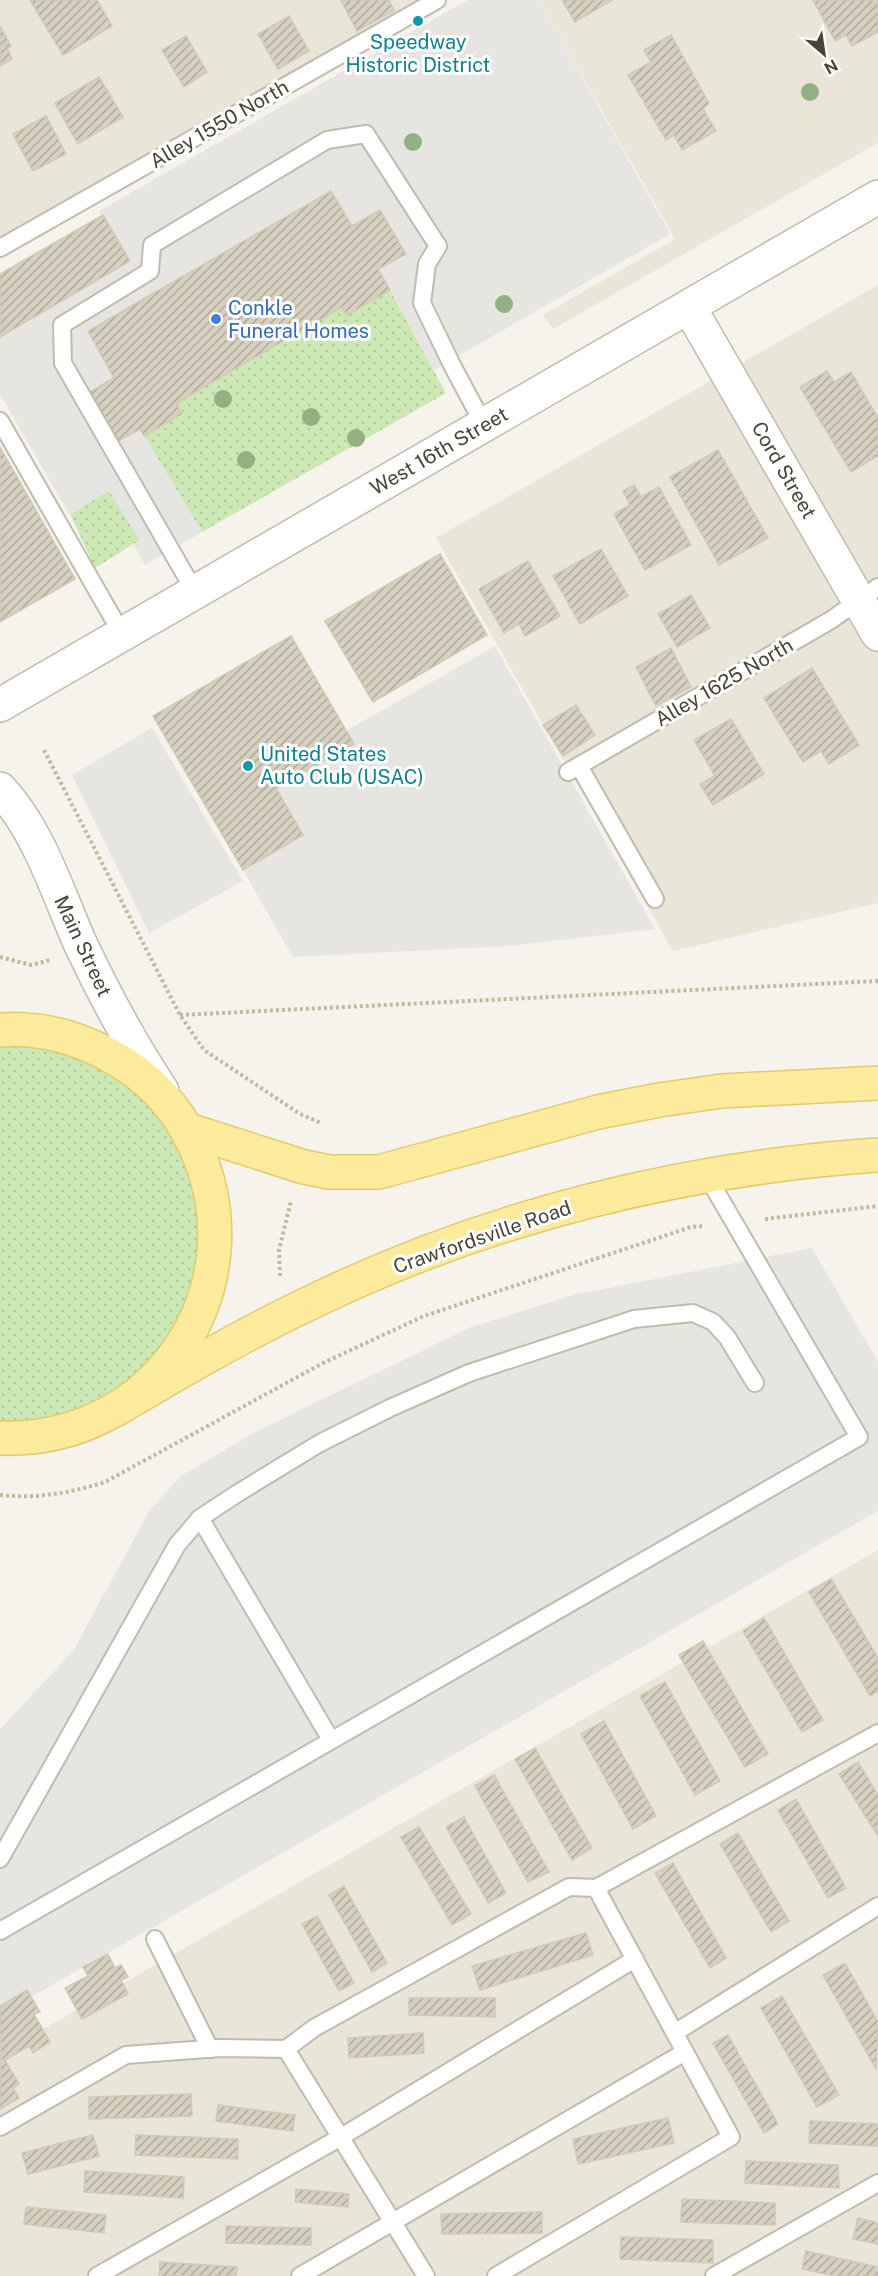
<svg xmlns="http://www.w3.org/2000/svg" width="878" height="2276" viewBox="0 0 878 2276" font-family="'Public Sans',sans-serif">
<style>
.residential{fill:#e9e5d9}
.grass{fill:url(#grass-dots)}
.parking{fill:#e7e5e2}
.building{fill:url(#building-hatch);stroke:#d1c9b3;stroke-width:1.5}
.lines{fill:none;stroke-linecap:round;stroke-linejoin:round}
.service-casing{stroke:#c0bcad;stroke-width:20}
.minor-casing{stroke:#c0bcad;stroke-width:36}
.tertiary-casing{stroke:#c0bcad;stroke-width:36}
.primary-casing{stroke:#e2cb6c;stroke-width:36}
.path{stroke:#c2b99f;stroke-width:4;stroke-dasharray:3 3;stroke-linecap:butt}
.service{stroke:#fff;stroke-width:16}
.minor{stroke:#fff;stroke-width:33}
.tertiary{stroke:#fff;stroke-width:33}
.primary{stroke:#fceb9c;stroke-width:33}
.tree{fill:#92b182}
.culture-dot{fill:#0f9aa8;stroke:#fff;stroke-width:2}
.shop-dot{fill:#3f7fe0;stroke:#fff;stroke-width:2}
.labels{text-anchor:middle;stroke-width:6;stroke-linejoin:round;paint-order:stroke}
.culture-label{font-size:20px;fill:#0d838f;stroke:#fff}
.street-label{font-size:20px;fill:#494438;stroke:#fff}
.shop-label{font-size:20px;fill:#366cbe;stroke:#fff;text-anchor:start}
</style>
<defs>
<pattern id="grass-dots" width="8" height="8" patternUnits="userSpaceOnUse" patternTransform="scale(1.5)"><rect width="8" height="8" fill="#cbe8b5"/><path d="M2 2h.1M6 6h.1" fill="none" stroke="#b0c89c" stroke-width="1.8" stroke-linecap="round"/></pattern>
<pattern id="building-hatch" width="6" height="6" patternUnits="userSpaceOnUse" patternTransform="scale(1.5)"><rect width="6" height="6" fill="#d6d0c0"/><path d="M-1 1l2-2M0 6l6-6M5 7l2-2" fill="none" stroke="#b0aa9d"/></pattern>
</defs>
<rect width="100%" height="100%" fill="#f5f3eb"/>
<g class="residential">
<polygon points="0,0 419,0 0,241"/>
<polygon points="539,0 878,0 878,143 553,329 543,315 675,239"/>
<polygon points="878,285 878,903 673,951 436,538"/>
<polygon points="878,1550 878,2276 0,2276 0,2054"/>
</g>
<g class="grass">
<polygon points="390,290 446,393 202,532 144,436 182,415 176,403 342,307 347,315"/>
<polygon points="109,490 140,540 95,568 70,514"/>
<polygon points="0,1030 38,1031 170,1103 215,1248 138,1393 0,1438"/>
</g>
<g class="parking">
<polygon points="468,0 539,0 670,234 434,370 378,269 405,254 381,210 352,226 331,191 88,331 114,378 90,392 118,441 140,429 202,532 145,565 134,545 140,540 109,491 69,514 0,394 0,337 129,261 99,211"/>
<polygon points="495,646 655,929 509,946 293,957 243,870 303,835 276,788 353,744 346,731"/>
<polygon points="152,728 243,881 149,933 72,775"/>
<polygon points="812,1248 878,1362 878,1511 0,2015 0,1729 73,1651 150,1510 181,1476 255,1432 471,1327 573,1295"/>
</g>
<g class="building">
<polygon points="30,0 97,0 112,26 63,55"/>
<polygon points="341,0 389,0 394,11 357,31"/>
<polygon points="562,0 612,0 575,22"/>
<polygon points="813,0 878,0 878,32 852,46 846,35 835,41"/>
<polygon points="289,16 309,51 278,69 258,34"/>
<polygon points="0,26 11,46 7,48 12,59 0,66"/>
<polygon points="671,35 709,103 703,109 716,131 682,150 674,135 666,140 628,75 651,62 644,50"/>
<polygon points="186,36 207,72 184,87 162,50"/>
<polygon points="99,77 123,117 78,144 55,103"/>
<polygon points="46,116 66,154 33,171 13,134"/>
<polygon points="331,191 352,226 380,210 406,254 378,269 390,290 347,315 342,307 176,403 182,414 144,436 140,429 118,441 90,392 114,378 88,331"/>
<polygon points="103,215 130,261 0,337 0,274"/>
<polygon points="827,371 834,382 851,372 878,418 878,456 851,472 800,387"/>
<polygon points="0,447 75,579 0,622"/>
<polygon points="718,450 768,538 719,565 670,477"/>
<polygon points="634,485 641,497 659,487 691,545 645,570 614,514 630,505 623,491"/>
<polygon points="601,549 628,596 580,624 553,576"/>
<polygon points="440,554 487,635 373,702 325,621"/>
<polygon points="528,561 560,616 525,636 519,624 504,633 479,589"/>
<polygon points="691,595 710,628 677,647 658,614"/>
<polygon points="291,636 354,744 276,788 303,835 243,870 153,716"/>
<polygon points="671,648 691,687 656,706 636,667"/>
<polygon points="812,668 859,745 829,764 821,751 803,762 764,698"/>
<polygon points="576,705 595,735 563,756 543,725"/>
<polygon points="731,719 764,774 713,805 700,784 715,776 694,740"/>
<polygon points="831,1579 878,1658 878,1691 870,1696 809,1592"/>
<polygon points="764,1618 823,1720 802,1732 743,1631"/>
<polygon points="703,1641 768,1754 745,1767 679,1655"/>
<polygon points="665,1682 720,1781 695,1795 640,1696"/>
<polygon points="604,1721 656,1816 633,1829 581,1734"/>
<polygon points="535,1748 592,1848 572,1860 515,1759"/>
<polygon points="858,1762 878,1795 878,1836 839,1774"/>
<polygon points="494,1775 549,1872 528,1882 475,1786"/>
<polygon points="796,1799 846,1888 828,1898 778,1810"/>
<polygon points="464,1817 506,1893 488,1903 446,1827"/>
<polygon points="419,1827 471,1914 452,1925 401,1837"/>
<polygon points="738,1833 789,1921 771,1932 720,1844"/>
<polygon points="673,1863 726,1958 710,1968 655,1873"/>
<polygon points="344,1886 387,1963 372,1972 329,1895"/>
<polygon points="317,1916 354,1983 339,1991 302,1924"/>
<polygon points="586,1933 593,1955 480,1990 472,1966"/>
<polygon points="108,1954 115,1968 121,1965 128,1977 121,1980 128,1994 82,2019 65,1988 88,1976 83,1967"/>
<polygon points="845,1963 878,2022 876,2069 823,1975"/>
<polygon points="27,1990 40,2012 34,2014 50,2042 33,2053 29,2046 5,2060 1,2059 0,2006"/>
<polygon points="782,1996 839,2095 817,2107 761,2008"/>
<polygon points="409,1998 495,1998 495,2017 409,2015"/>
<polygon points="423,2033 424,2053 349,2058 348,2038"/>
<polygon points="728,2035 778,2124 764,2133 713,2043"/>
<polygon points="1,2059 5,2060 19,2084 13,2088 19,2098 0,2109"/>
<polygon points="191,2094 192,2116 89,2119 89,2097"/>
<polygon points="218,2105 295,2115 293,2131 216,2121"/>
<polygon points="668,2118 674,2143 578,2164 573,2139"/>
<polygon points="810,2121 878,2124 878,2146 809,2143"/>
<polygon points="93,2135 99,2156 28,2174 22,2153"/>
<polygon points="136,2135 238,2139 238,2159 135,2155"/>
<polygon points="746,2161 838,2165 839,2188 745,2183"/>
<polygon points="85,2171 184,2177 183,2198 84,2192"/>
<polygon points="296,2189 349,2194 348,2207 295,2202"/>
<polygon points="682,2199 775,2203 775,2225 681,2222"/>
<polygon points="26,2207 106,2215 104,2233 24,2224"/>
<polygon points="542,2212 542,2233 442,2234 441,2214"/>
<polygon points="858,2218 878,2223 878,2244 853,2239"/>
<polygon points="226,2226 311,2228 311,2245 226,2243"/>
<polygon points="621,2237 713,2240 713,2263 620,2259"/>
<polygon points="806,2251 878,2267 878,2276 835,2276 802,2269"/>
<polygon points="160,2262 237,2267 236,2276 159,2276"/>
</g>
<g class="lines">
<g class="service-casing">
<g id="service">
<polyline points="0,248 437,0"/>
<polyline points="0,421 122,634"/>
<polyline points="195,592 63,363 62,325 150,271 152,245 327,140 366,134 438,246 427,264 422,303 453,367 484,425"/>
<polyline points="579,766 655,899"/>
<polyline points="568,772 831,620 878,587"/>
<polyline points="200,1518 331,1740"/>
<polyline points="0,1859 177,1545 200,1518 238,1493 320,1443 390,1408 469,1373 634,1319 693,1313 713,1322 727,1337 755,1383"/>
<polyline points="596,1888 878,1733"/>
<polyline points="0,1931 859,1437 707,1176"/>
<polyline points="155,1939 210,2049"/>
<polyline points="676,2032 878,1906"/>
<polyline points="286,2049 426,2276"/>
<polyline points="0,2127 126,2055 220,2048 286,2049 314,2028 569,1887 596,1888 731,2137 496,2276"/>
<polyline points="97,2276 341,2137 635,1959"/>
<polyline points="300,2276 685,2052"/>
<polyline points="714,2276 878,2183"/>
</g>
</g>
<g class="minor-casing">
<polyline id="minor" points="689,307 878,634"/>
</g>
<g class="tertiary-casing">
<g id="tertiary">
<polyline points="0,705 878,197"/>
<path d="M0,789c39,42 57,102 80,154 24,51 51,101 82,148"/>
</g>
</g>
<g class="primary-casing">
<g id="primary">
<path d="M0,1030c38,-3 76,7 109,25 38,20 68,52 86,91 65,141 -39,298 -195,292"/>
<polyline points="188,1130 304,1167 329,1172 379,1172 598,1112 659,1100 722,1091 878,1083"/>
<path d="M115,1410c66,-39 131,-77 199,-109 175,-85 371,-133 564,-146"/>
</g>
</g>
<g class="path">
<polyline points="44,750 180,1015 204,1050 300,1114 321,1123"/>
<polyline points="0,957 31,965 50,960"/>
<polyline points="180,1015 878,981"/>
<polyline points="765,1219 878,1206"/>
<polyline points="280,1276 279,1250 291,1201"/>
<path d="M0,1495c37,4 70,-2 105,-13l218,-119 101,-47 267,-89 13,-1"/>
</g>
<use href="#service" class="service"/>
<use href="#minor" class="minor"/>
<use href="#tertiary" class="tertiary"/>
<use href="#primary" class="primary"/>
</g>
<g class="tree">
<circle cx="810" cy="92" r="9"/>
<circle cx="413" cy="142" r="9"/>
<circle cx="504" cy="304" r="9"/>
<circle cx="223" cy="399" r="9"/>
<circle cx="311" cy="417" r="9"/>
<circle cx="356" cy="438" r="9"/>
<circle cx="246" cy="460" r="9"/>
</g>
<g class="culture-dot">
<circle cx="418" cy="21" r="6"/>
<circle cx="248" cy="766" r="6"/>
</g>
<circle class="shop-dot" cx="216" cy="319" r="6"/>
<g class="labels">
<g class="culture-label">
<text x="418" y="49">Speedway<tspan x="418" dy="23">Historic District</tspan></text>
<text x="260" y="761" text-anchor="start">United States<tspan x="260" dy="23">Auto Club (USAC)</tspan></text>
</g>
<g class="street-label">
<text transform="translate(219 124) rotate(-30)" y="7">Alley 1550 North</text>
<text transform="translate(439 451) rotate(-30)" y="7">West 16th Street</text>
<text transform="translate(784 470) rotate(60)" y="7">Cord Street</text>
<text transform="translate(724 682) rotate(-30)" y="7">Alley 1625 North</text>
<text transform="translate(83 946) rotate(65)" y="7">Main Street</text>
<text transform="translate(482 1237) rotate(-19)" y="7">Crawfordsville Road</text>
</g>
<g class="shop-label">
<text x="228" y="315">Conkle<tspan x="228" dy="23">Funeral Homes</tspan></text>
</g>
</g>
<g transform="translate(824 54) rotate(151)" stroke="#ffffff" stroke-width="4.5" paint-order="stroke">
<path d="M0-4.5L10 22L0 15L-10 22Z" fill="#494438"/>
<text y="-9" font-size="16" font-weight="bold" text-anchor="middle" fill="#494438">N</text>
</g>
</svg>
